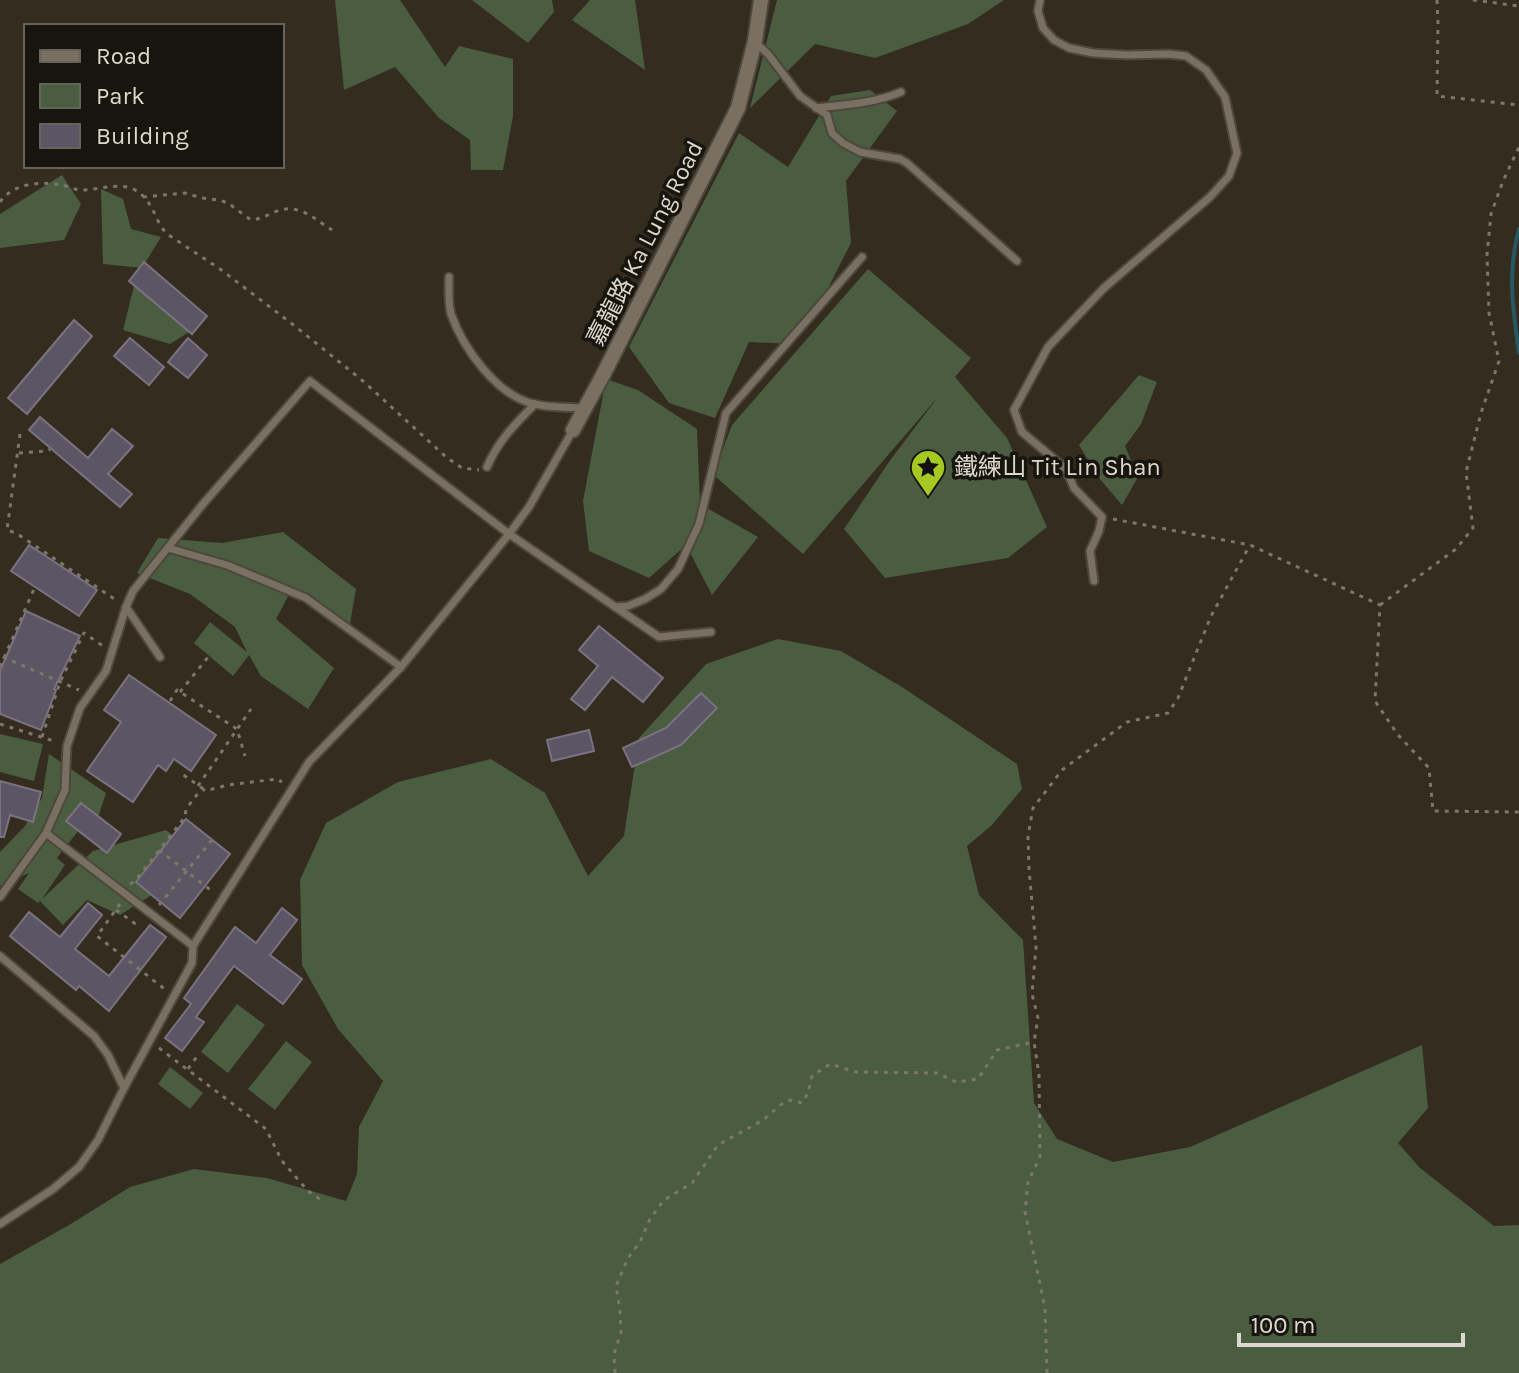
<svg xmlns="http://www.w3.org/2000/svg" width="1519" height="1373" viewBox="0 0 1519 1373" font-family="Karla,'Noto Sans TC',sans-serif">
<style>
.green{fill:#4a5d40}
.lines{fill:none;stroke-linecap:round;stroke-linejoin:round}
.stream{stroke:#275762;stroke-width:4}
.building{fill:#5c5563;stroke:#7b7281;stroke-width:2}
.service-casing{stroke:#4d473c;stroke-width:11}
.minor-casing{stroke:#4d473c;stroke-width:18}
.path{stroke:#7c766b;stroke-width:3;stroke-dasharray:4 6;stroke-linecap:butt}
.service{stroke:#797061;stroke-width:7}
.minor{stroke:#797061;stroke-width:14}
.labels{text-anchor:middle;stroke-width:7;stroke-linejoin:round;paint-order:stroke}
.street-label{font-size:24px;fill:#dcd7cf;stroke:#18150f}
.poi-label{font-size:24px;fill:#dcd7cf;stroke:#18150f;text-anchor:start}
</style>
<rect width="100%" height="100%" fill="#332c1f"/>
<g class="green">
<polygon points="335,0 400,0 445,67 459,46 513,59 513,116 503,170 471,170 470,140 439,118 395,67 344,90"/>
<polygon points="472,0 552,0 554,12 528,43"/>
<polygon points="590,0 635,0 645,70 572,20"/>
<polygon points="777,0 1004,0 968,24 875,58 815,44 750,108"/>
<polygon points="870,90 897,111 846,181 851,243 827,290 793,344 749,342 715,418 669,403 629,347 739,133 788,167 831,96"/>
<polygon points="62,175 81,204 64,240 0,248 0,214"/>
<polygon points="101,189 123,199 131,229 161,237 142,268 103,264"/>
<polygon points="868,269 971,358 955,377 1007,438 1047,527 1008,558 885,578 844,529 891,459 938,397 803,554 716,477 720,457 732,425"/>
<polygon points="134,286 178,299 189,332 170,344 123,330"/>
<polygon points="1139,375 1157,382 1141,424 1125,446 1138,477 1122,505 1099,478 1079,445"/>
<polygon points="606,379 638,390 697,429 700,504 758,537 712,595 686,545 649,578 589,551 583,501"/>
<polygon points="283,532 356,589 350,624 293,587 276,619 334,668 308,709 261,676 249,655 233,676 194,643 210,622 247,652 235,627 190,594 137,573 158,538 222,543"/>
<polygon points="778,639 841,651 902,687 1017,764 1022,789 992,825 967,846 979,895 1023,940 1034,1103 1057,1139 1113,1162 1190,1147 1422,1045 1428,1108 1398,1143 1420,1168 1494,1226 1519,1225 1519,1373 0,1373 0,1264 69,1225 130,1187 194,1169 267,1178 346,1201 357,1174 359,1127 383,1081 338,1029 302,965 300,880 326,823 398,782 491,759 545,793 588,876 624,836 639,738 706,664"/>
<polygon points="0,734 43,744 34,781 0,772"/>
<polygon points="49,754 106,793 94,830 78,831 57,858 65,865 42,899 93,851 166,830 204,862 120,915 87,900 63,925 40,901 38,903 18,889 29,873 0,886 0,852 25,826 42,798"/>
<polygon points="237,1004 265,1025 228,1073 201,1052"/>
<polygon points="286,1041 312,1062 275,1110 248,1089"/>
<polygon points="170,1067 203,1093 190,1109 158,1084"/>
</g>
<g class="lines">
<path class="stream" d="M1519,353c-6,-42 -12,-82 0,-124"/>
</g>
<g class="building">
<polygon points="144,262 207,316 192,334 129,281"/>
<polygon points="74,320 92,336 27,414 8,398"/>
<polygon points="130,338 164,367 149,385 114,356"/>
<polygon points="188,338 207,355 188,378 168,362"/>
<polygon points="40,417 88,458 112,429 133,446 108,474 132,494 120,507 29,430"/>
<polygon points="29,545 97,590 79,616 11,571"/>
<polygon points="26,611 80,636 54,689 56,690 41,730 0,714 0,671"/>
<polygon points="599,626 663,678 643,702 612,677 585,710 571,699 598,666 579,650"/>
<polygon points="129,675 216,735 191,771 174,759 166,771 158,765 133,802 87,771 121,722 104,710"/>
<polygon points="701,693 717,708 681,745 632,767 623,748 666,728"/>
<polygon points="589,730 594,751 552,761 547,740"/>
<polygon points="0,781 41,792 33,822 10,815 4,837 0,837"/>
<polygon points="81,803 121,834 107,853 66,821"/>
<polygon points="186,819 230,854 180,918 136,882"/>
<polygon points="88,903 102,915 75,949 109,976 150,925 166,937 109,1011 79,986 76,990 10,936 29,912 60,937"/>
<polygon points="282,908 297,920 270,955 302,979 283,1004 234,966 196,1017 204,1022 182,1051 165,1038 191,1004 184,998 235,927 256,943"/>
</g>
<g class="lines">
<g class="service-casing">
<g id="service">
<polyline points="1040,0 1038,11 1043,28 1054,40 1069,48 1093,53 1127,55 1169,54 1186,56 1206,70 1225,97 1237,153 1229,176 1210,197 1104,288 1048,347 1014,410 1022,432 1066,469 1074,488 1102,517 1099,531 1090,551 1094,581"/>
<polyline points="756,43 768,54 800,96 827,115 832,133 843,143 860,152 900,159 907,163 1017,261"/>
<path d="M816,108c29,-3 59,-5 85,-16"/>
<path d="M449,277c0,11 -1,26 2,37 12,34 46,82 83,90 16,4 34,3 50,4"/>
<path d="M487,467c11,-26 28,-43 48,-63"/>
<polyline points="168,548 227,565 306,598 401,667"/>
<polyline points="126,607 160,657"/>
<polyline points="615,607 628,606 645,599 661,589 678,569 699,524 726,413 862,257"/>
<polyline points="46,833 193,946"/>
<polyline points="0,897 46,833 65,790 67,746 80,708 106,671 126,607 133,591 203,504 310,381 509,534 659,637 711,632"/>
<polyline points="0,956 94,1036 108,1055 124,1088"/>
<polyline points="0,1224 53,1189 79,1167 98,1140 124,1088 192,963 193,946 309,762 401,667 509,534 529,507 573,430"/>
</g>
</g>
<g class="minor-casing">
<polyline id="minor" points="573,430 603,375 738,108 755,41 761,0"/>
</g>
<g class="path">
<polyline points="1437,0 1438,23 1437,96 1519,105"/>
<polyline points="1473,0 1519,6"/>
<path d="M143,197l42,-4 17,5 17,2 9,3 23,17c10,-1 17,-5 26,-9 21,-8 38,8 55,19"/>
<path d="M0,202c13,-19 40,-21 62,-17 5,1 11,4 17,5 17,1 40,-9 56,0 20,12 18,29 32,44l53,35 71,54 72,58 83,76 16,11 17,2"/>
<polyline points="20,434 7,530 16,533 116,600"/>
<polyline points="19,453 48,451 50,449"/>
<polyline points="1113,519 1250,545 1380,605 1375,701 1398,735 1429,768 1433,811 1519,812"/>
<polyline points="1380,605 1456,549 1473,528 1466,472 1481,413 1499,361 1489,313 1487,255 1491,214 1503,181 1519,147"/>
<polyline points="3,657 79,690"/>
<polyline points="0,667 34,589"/>
<polyline points="180,692 209,656"/>
<polyline points="170,701 177,690 237,729 245,756"/>
<polyline points="0,724 57,742"/>
<polyline points="42,737 60,682 84,633 103,646"/>
<polyline points="198,786 251,709"/>
<polyline points="202,788 205,791 228,785 277,779 282,782"/>
<polyline points="159,850 213,892"/>
<polyline points="130,884 135,881 185,817 186,809 202,788 182,774"/>
<polyline points="120,904 97,936 167,991"/>
<polyline points="159,905 212,840"/>
<polyline points="116,910 137,925"/>
<polyline points="159,1048 266,1129 282,1161 308,1191 324,1202"/>
<polyline points="188,1069 198,1055"/>
<polyline points="615,1373 614,1354 621,1332 620,1311 616,1286 628,1258 640,1242 650,1219 664,1200 692,1183 718,1145 763,1120 783,1103 790,1100 802,1103 808,1093 812,1076 830,1064 856,1072 937,1073 956,1082 978,1079 997,1050 1034,1042"/>
<polyline points="1047,1373 1045,1308 1025,1212 1028,1182 1040,1157 1039,1075 1034,1042 1038,1018 1032,994 1036,947 1029,869 1028,836 1033,808 1062,770 1127,722 1168,713 1178,698 1211,616 1250,545"/>
</g>
<use href="#service" class="service"/>
<use href="#minor" class="minor"/>
</g>
<defs>
<g id="sight-pin" transform="scale(1.8)"><path d="M0 17L-7.5 6A9.5 9.5 0 1 1 7.5 6Z" fill="#a5c822" stroke="#18150f"/><path d="M0-6L1.8-2.2L6-1.7L2.9 1.2L3.7 5.4L0 3.3L-3.7 5.4L-2.9 1.2L-6-1.7L-1.8-2.2Z" fill="#111"/></g>
</defs>
<g fill-rule="evenodd">
<use href="#sight-pin" x="928" y="467"/>
</g>
<g class="labels">
<g class="street-label">
<text transform="translate(645 243) rotate(-63)" y="8">嘉龍路 Ka Lung Road</text>
</g>
<g class="poi-label">
<text x="954" y="475">鐵練山 Tit Lin Shan</text>
</g>
</g>
<rect x="24" y="24" width="260" height="144" fill="#18150f" stroke="#66635c" stroke-width="2"/>
<rect x="40" y="50" width="40" height="12" fill="#797061" stroke="#66635c" stroke-width="2"/>
<text x="96" y="64" font-size="24" fill="#dcd7cf">Road</text>
<rect x="40" y="84" width="40" height="24" fill="#4a5d40" stroke="#66635c" stroke-width="2"/>
<text x="96" y="104" font-size="24" fill="#dcd7cf">Park</text>
<rect x="40" y="124" width="40" height="24" fill="#5c5563" stroke="#66635c" stroke-width="2"/>
<text x="96" y="144" font-size="24" fill="#dcd7cf">Building</text>
<path d="M1239 1333v12h224v-12" fill="none" stroke="#dcd7cf" stroke-width="4"/>
<text x="1251" y="1333" font-size="24" fill="#dcd7cf" stroke="#18150f" stroke-width="6" paint-order="stroke">100 m</text>
</svg>
